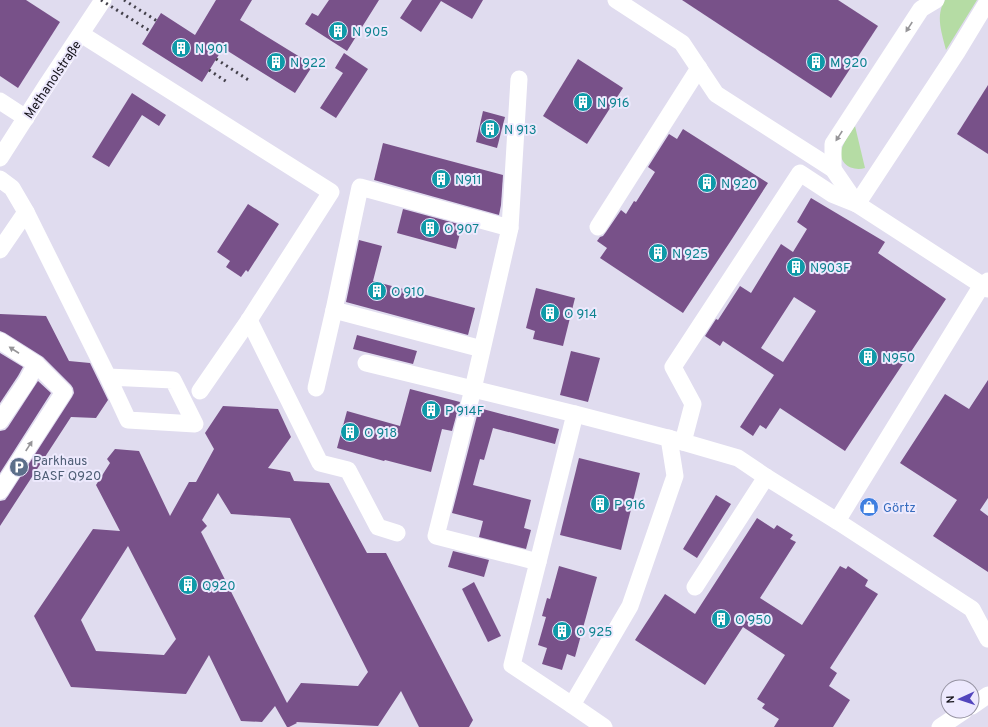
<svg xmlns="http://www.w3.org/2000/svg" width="988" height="727" viewBox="0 0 988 727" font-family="Overpass,sans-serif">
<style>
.green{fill:#b5dca4}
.building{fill:#785189;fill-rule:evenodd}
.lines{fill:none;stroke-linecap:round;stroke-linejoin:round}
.minor{stroke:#fff;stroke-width:17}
.rail{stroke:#44414b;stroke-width:3;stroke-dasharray:2 4;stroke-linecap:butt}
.oneway{fill:#969598}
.labels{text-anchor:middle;stroke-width:4;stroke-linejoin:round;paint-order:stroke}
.culture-label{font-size:13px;fill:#0d838f;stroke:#ede9fd;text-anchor:start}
.street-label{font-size:13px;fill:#16141b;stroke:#ede9fd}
.service-label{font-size:13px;fill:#4e5e75;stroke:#ede9fd;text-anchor:start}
.shop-label{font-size:13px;fill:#366cbe;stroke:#ede9fd;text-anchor:start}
</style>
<rect width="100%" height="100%" fill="#e0dcef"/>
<g class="green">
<path d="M945,0h32l-31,50c-4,-17 -11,-34 -1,-50z"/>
<path d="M855,126l10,42c-13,4 -28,-5 -23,-20 3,-8 9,-16 13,-22z"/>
</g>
<g class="building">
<polygon points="0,0 26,0 60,22 18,88 0,76"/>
<polygon points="216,0 252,0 240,20 313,65 295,93 223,48 202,82 142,44 161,13 195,35"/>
<polygon points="329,0 379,0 347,51 305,24 312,13 318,16"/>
<polygon points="412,0 483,0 472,19 441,1 421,32 400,18"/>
<polygon points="682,0 838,0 878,26 831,98"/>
<polygon points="344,53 368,69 336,118 320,108 343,73 335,68"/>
<polygon points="578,59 623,88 587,144 543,116"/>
<polygon points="988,85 988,154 957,134"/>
<polygon points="132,93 166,115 159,126 142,115 109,167 92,157"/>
<polygon points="483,111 505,117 497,148 476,142"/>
<polygon points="683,129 768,183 732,239 683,313 600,258 607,248 597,241 600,237 603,236 606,232 621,210 626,214 634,201 636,202 655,172 648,167 669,134 677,139"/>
<polygon points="383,143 503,175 501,205 499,215 374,180"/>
<path d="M811,198l74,44 -7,11 68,46 -101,152 -65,-43 -14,21 -6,-4 -7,11 -13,-9 34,-52 -51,-34 -3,5 -15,-10 11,-17 2,1 22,-34 11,7 30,-49 12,8 14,-23 -10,-7zM794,297l22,14 -33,51 -22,-14z"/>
<polygon points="248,204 279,224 248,272 246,270 241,277 226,267 230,261 217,252"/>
<polygon points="403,209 462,225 456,249 397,233"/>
<polygon points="359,240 382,246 373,281 475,308 468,335 346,302"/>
<polygon points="536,288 575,298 563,346 533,339 535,331 526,328"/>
<polygon points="0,314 46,316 69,361 90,363 108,400 96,418 71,417 0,526 0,501 5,500 8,496 72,397 74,393 73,388 71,385 43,357 5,333 0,331"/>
<polygon points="357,335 417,351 413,364 353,349"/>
<polygon points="571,351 600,358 588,402 560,395"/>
<polygon points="0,353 23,367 18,376 0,403"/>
<polygon points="988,380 988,498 980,510 988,516 988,572 933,536 957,500 900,463 945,394 969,409"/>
<polygon points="38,381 51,393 0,473 0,431 5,430 8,427"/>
<polygon points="410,389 460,402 452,431 442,429 431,472 385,460 384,461 337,448 347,411 400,426"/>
<path d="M223,406l55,3 13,28 -23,31 22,4 4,9 35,2 38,70h19l87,167 -4,7h-50l-18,-36 -23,35 -82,-4 1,1 -8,4h-2l-12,-21 -13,16 -21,-1 -32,-66 -23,39 -115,-7 -37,-71 59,-87 27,2 -24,-46 14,-22 -3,-4 8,-10 24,2 31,65 19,-34h7l18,-33 -9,-16zM218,493l13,21 59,4 78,154 -10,14 -57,-3 -14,20 -86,-171 6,-6 -5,-6zM128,546l48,93 -12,16 -68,-4 -15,-31z"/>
<polygon points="479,408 559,429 555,444 493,428 484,460 480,459 473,485 531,500 524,528 531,530 526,549 479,537 483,521 452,513"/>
<polygon points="579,458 640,473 621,550 560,535"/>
<polygon points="716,495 731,504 697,558 683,549"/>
<polygon points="757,518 774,529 777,525 793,535 790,539 796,542 760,598 802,625 840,566 846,569 848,566 868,580 865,586 878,594 830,668 837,673 829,686 850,700 833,727 774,727 779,719 762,708 765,704 757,699 785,655 743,627 705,685 635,640 665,594 695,614"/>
<polygon points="453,551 489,560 484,577 448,567"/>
<polygon points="559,566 597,577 575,657 567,654 562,670 542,664 547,648 538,645 546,617 542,616 547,598 550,599"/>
<polygon points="474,582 501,636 488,642 462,589"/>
</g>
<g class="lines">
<g class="minor">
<polyline points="616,0 682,43 716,94 833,169 857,204"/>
<polyline points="988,1 957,52 857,204 988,289"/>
<polyline points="81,34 331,192 249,320 200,391"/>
<polyline points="0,101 26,118"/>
<polyline points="0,158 46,86 103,0"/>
<polyline points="833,169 833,144 921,9 936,0"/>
<polyline points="0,179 12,188 26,212 0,250"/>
<polyline points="26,212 108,377 128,420 195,424 173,380 108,377"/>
<polyline points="598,227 699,68"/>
<polyline points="510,228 519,79"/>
<polyline points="988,281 982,285 837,521 972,609 988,639"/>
<polyline points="249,320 320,463 348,470 378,527 397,533"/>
<polyline points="0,341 36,364 64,392 0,491"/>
<polyline points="482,349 334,310 360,187 510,228 473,389 575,414 683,442"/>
<polyline points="366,363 473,389 436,536 538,562 575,414"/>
<polyline points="316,388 334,310"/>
<polyline points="0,421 27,381 36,364"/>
<polyline points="837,521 766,477 738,458 683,442 693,404 673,367 800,173 832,194 857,204"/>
<polyline points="538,562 512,665 572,705 630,606 675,476 669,438"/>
<polyline points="695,587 766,477"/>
<polyline points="572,705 604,727"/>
<polyline points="972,706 988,695"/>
<polyline points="940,727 964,711"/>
</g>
<g class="rail">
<polyline points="101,0 150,31"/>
<polyline points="124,0 157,21"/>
<polyline points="216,59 250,81"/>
<polyline points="209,70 227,82"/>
</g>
</g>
<defs><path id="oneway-solid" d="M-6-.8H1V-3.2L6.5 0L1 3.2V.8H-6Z"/></defs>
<g class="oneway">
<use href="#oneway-solid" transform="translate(909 27) rotate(123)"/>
<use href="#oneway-solid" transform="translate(839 136) rotate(123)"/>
<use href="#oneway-solid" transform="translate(14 350) rotate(-147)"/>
<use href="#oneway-solid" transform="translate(29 446) rotate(-57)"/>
</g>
<defs>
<g id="building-disc" transform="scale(1)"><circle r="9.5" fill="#0f9aa8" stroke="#ede9fd"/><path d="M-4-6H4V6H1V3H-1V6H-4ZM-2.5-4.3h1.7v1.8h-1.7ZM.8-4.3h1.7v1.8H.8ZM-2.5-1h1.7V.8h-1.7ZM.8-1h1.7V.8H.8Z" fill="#fff"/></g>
<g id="parking-disc" transform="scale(1)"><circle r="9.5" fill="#5c6f8a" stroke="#ede9fd"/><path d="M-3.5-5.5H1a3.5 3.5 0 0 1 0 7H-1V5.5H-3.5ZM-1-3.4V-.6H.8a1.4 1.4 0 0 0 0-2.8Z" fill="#fff"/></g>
<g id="shop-disc" transform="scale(1)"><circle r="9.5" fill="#3f7fe0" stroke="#ede9fd"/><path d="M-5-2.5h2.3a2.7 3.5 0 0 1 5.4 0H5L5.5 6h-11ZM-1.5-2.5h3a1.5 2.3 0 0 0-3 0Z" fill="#fff"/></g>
</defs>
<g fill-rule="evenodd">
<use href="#building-disc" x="338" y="31"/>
<use href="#building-disc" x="181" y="48"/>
<use href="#building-disc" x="276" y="62"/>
<use href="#building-disc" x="816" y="62"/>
<use href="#building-disc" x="583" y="102"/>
<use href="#building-disc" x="490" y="129"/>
<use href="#building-disc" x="441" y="179"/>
<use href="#building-disc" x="707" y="183"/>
<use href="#building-disc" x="430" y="228"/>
<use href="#building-disc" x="658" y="253"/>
<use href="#building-disc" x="796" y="267"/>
<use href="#building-disc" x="377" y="291"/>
<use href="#building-disc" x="550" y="313"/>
<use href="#building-disc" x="868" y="357"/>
<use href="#building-disc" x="431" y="410"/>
<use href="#building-disc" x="350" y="432"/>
<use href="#parking-disc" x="19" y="467"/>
<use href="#building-disc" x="600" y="504"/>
<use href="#shop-disc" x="869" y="507"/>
<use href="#building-disc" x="188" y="585"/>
<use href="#building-disc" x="721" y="619"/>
<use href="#building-disc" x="562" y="631"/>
</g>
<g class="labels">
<g class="culture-label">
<text x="352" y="36">N 905</text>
<text x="195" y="53">N 901</text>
<text x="290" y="67">N 922</text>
<text x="830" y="67">M 920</text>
<text x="597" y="107">N 916</text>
<text x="504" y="134">N 913</text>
<text x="455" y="184">N911</text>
<text x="721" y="188">N 920</text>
<text x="444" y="233">O 907</text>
<text x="672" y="258">N 925</text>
<text x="810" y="272">N903F</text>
<text x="391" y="296">O 910</text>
<text x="564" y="318">O 914</text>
<text x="882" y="362">N950</text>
<text x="445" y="415">P 914F</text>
<text x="364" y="437">O 918</text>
<text x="614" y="509">P 916</text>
<text x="202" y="590">Q920</text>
<text x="735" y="624">O 950</text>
<text x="576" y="636">O 925</text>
</g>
<g class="street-label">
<text transform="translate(52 79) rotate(-56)" y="5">Methanolstraße</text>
</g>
<g class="service-label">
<text x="33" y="465">Parkhaus<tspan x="33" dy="15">BASF Q920</tspan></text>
</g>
<g class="shop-label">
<text x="883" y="512">Görtz</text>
</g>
</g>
<g transform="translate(960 699) rotate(267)"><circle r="19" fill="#ede9fd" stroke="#9794a3"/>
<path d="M0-3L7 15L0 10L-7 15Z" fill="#5245bd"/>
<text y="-6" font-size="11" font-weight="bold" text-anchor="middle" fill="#16141b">N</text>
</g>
</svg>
